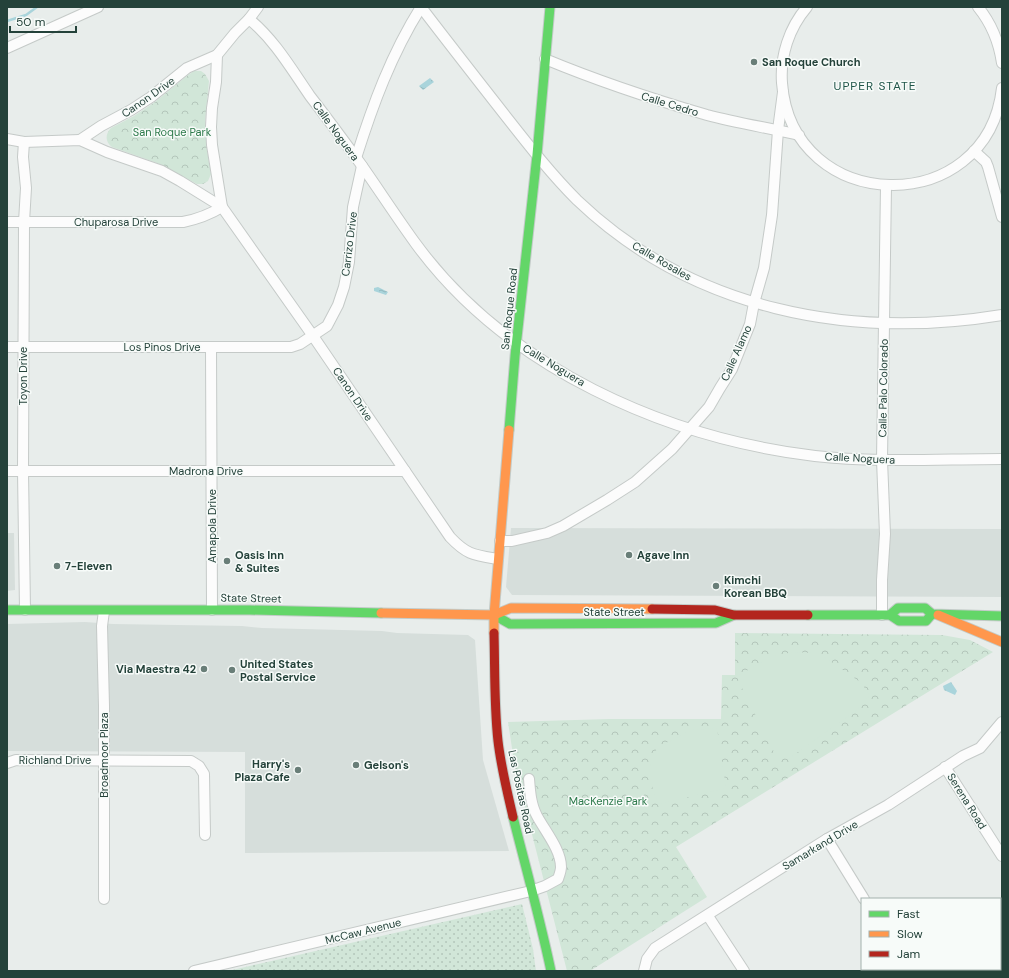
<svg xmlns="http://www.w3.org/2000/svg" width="1009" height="978" viewBox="0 0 1009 978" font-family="'DM Sans',sans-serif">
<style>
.built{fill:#d6dedb}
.grass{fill:url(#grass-dots)}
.park{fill:url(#park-crowns)}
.pitch{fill:#d1e6d8}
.water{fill:url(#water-ripples)}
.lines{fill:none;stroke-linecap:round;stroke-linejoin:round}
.stream{stroke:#a9d4db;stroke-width:2.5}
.street-casing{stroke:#c5cac8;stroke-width:12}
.fast-casing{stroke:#c3cbc8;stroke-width:11}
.slow-casing{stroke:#c3cbc8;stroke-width:11}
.jam-casing{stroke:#c3cbc8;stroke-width:11}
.street{stroke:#fcfcfc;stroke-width:10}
.fast{stroke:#63d668;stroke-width:9}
.slow{stroke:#ff974d;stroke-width:9}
.jam{stroke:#b3261e;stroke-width:9}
.poi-dot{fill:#697e78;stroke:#f7fbf9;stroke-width:1.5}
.labels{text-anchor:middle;stroke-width:3;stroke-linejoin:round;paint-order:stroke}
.poi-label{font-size:11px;font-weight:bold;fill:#24423a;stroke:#f7fbf9;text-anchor:start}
.street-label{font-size:11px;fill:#24423a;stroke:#f7fbf9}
.park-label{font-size:11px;fill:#2d7a4b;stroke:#f7fbf9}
.neighbourhood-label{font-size:12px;letter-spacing:1px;fill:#1f5548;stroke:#f7fbf9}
</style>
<defs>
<pattern id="grass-dots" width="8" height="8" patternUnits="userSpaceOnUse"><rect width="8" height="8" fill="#d1e6d8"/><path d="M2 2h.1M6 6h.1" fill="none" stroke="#b3c6ba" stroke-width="1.8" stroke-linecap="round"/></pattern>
<pattern id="park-crowns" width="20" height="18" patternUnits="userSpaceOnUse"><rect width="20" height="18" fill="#d1e6d8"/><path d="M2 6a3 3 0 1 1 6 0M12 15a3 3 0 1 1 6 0" fill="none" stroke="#b3c6ba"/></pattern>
<pattern id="water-ripples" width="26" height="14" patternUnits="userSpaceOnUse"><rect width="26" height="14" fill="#a9d4db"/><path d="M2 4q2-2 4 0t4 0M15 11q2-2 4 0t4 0" fill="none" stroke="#91b7bd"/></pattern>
</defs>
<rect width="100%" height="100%" fill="#e8edeb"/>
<g class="built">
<polygon points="511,528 1002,529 1002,597 512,595 506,587"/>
<polygon points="7,533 14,533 15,590 7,591"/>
<polygon points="85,622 113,624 242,626 262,628 382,631 397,633 468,635 475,640 483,760 509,851 245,853 245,752 7,751 7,624"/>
</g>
<polygon class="grass" points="522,904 533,949 536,971 228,971"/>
<g class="park">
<path d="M194,71h7l4,3 4,7 -4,40 2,29 4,24 -3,7 -5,3h-6l-40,-21 -45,-16c-7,-5 -7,-13 -1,-19l23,-12 21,-14 33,-27z"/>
<polygon points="735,633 942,635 970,640 993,652 676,847 707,897 590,971 567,971 515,768 508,722 609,719 721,719 722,675 735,675"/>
</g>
<g class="pitch">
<polygon points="794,652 812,653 824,657 860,682 870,695 857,710 788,759 776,756 738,680 739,675 773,656"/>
<path d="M717,728l9,60 -67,16c-9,-18 -16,-44 2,-59 3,-2 8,-3 12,-5 5,-3 12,-8 19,-10 8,-1 17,-1 25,-2z"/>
</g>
<g class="water">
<polygon points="430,78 434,82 423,90 419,86"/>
<polygon points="378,287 388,292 386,295 374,291 374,288"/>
<polygon points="951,682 957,691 955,695 944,690 943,686"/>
</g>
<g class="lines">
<polyline class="stream" points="7,21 26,15 37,7"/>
<g class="street-casing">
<g id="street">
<path d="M421,7c29,38 58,75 87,112 22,28 44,56 69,81 115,110 272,140 425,115"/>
<path d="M807,7c-18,21 -27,49 -25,76 10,133 205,137 220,5"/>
<path d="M978,7c13,16 21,35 24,56"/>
<path d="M249,19c25,20 43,51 61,77 17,22 34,45 50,67 19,27 37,55 56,81 91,124 250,194 399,212 62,7 125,3 187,3"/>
<polyline points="7,48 98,7"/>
<path d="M545,59c53,22 107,40 162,56 30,8 62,13 92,20"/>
<path d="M7,139l17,3 56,-2 27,12 55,19 18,10 42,26 91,129 137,201c17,18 24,18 48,22"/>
<polyline points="80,140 101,126 131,110 151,97 187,68 217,55 235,33 249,19 258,7"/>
<polyline points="24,142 23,157 26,188 24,222 23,471 25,610"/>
<polyline points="974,151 986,162 988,167 1002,217"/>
<path d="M356,158c17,-54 35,-103 65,-151"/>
<path d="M7,222h176c15,-3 26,-7 39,-15l-10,-62 -1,-18 1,-19 4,-26 1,-27"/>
<polyline points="7,347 291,347 300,344 327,326 338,305 344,287 349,262 353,207 362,166"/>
<polyline points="211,347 212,610"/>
<polyline points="7,471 405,471"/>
<polyline points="500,541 512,541 547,533 563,526 607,500 635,482 672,449 709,407 720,388 732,369 750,324 754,303 764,268 772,215 778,130 783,92"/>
<polyline points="882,615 882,580 885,534 882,460 886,186"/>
<polyline points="7,763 16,760 191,761 199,766 204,774 205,835"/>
<polyline points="945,767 1002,856"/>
<polyline points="827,839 864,899"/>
<polyline points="104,899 104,706 102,626 104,611"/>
<polyline points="708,916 744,971"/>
<polyline points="908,969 909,971"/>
<path d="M194,971l337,-80 14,-5 13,-7c1,-3 3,-8 3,-12 0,-17 -16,-36 -24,-51 -6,-11 -7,-24 -8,-37"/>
<polyline points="644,971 647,959 655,948 827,839 888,805 963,756 980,748 1002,722"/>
</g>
</g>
<g class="fast-casing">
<g id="fast">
<polyline points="509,430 515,356 537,155 550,7"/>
<polyline points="7,610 250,610 381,613"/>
<polyline points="494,615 510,624 716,623 734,615"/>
<polyline points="808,615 890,615 899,621 926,621 932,614"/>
<polyline points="890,615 898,608 925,608 932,614 1002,616"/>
<path d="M513,817c13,51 27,102 38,154"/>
</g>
</g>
<g class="slow-casing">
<g id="slow">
<polyline points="381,613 494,615 511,608 652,609"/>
<polyline points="938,615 1002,642"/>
<polyline points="494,633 494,615 509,430"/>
</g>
</g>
<g class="jam-casing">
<g id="jam">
<polyline points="652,609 715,610 734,615 808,615"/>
<path d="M494,633c1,36 0,72 4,108 3,26 9,50 15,76"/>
</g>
</g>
<use href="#street" class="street"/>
<use href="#fast" class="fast"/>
<use href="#slow" class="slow"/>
<use href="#jam" class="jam"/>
</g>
<g class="poi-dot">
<circle cx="754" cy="62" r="4"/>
<circle cx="629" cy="555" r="4"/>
<circle cx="227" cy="561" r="4"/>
<circle cx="57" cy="566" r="4"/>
<circle cx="716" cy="586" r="4"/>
<circle cx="204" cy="669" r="4"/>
<circle cx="232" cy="670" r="4"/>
<circle cx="356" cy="765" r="4"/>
<circle cx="298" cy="770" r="4"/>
</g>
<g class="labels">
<g class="poi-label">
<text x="762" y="66">San Roque Church</text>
<text x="235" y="559">Oasis Inn<tspan x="235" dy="13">&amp; Suites</tspan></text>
<text x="637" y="559">Agave Inn</text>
<text x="65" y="570">7-Eleven</text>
<text x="724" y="584">Kimchi<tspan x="724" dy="13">Korean BBQ</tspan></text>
<text x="240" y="668">United States<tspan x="240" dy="13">Postal Service</tspan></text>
<text x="196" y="673" text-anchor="end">Via Maestra 42</text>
<text x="290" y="768" text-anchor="end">Harry's<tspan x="290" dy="13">Plaza Cafe</tspan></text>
<text x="364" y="769">Gelson's</text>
</g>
<g class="street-label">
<text transform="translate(148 97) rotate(-35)" y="4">Canon Drive</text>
<text transform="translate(670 104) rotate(17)" y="4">Calle Cedro</text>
<text transform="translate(336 131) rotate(54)" y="4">Calle Noguera</text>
<text x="116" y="226">Chuparosa Drive</text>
<text transform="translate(349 244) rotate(-83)" y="4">Carrizo Drive</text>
<text transform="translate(662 261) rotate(30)" y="4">Calle Rosales</text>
<text transform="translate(509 309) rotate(-84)" y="4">San Roque Road</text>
<text x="162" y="351">Los Pinos Drive</text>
<text transform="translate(736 353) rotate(-66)" y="4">Calle Alamo</text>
<text transform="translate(554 365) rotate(31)" y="4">Calle Noguera</text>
<text transform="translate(23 376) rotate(-90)" y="4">Toyon Drive</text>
<text transform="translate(883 388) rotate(-89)" y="4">Calle Palo Colorado</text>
<text transform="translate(353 394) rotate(56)" y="4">Canon Drive</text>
<text transform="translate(860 458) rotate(3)" y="4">Calle Noguera</text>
<text x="206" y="475">Madrona Drive</text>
<text transform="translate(212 526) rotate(-90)" y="4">Amapola Drive</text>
<text transform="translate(251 598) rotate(1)" y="4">State Street</text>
<text x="614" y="616">State Street</text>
<text transform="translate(104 755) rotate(-90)" y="4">Broadmoor Plaza</text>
<text x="55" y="764">Richland Drive</text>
<text transform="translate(521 792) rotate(78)" y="4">Las Positas Road</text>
<text transform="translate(967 801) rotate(58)" y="4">Serena Road</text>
<text transform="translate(820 845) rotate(-31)" y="4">Samarkand Drive</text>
<text transform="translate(363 931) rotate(-14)" y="4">McCaw Avenue</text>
</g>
<g class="park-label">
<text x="172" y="136">San Roque Park</text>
<text x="608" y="805">MacKenzie Park</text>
</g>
<g class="neighbourhood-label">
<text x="875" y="90">UPPER STATE</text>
</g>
</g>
<rect width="1009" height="978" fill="none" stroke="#24423a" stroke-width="16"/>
<rect x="861" y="898" width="140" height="72" fill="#f7fbf9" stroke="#a3b1ad"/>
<rect x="869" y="911" width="20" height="6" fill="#63d668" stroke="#a3b1ad"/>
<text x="897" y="918" font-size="12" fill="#24423a">Fast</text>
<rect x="869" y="931" width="20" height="6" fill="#ff974d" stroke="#a3b1ad"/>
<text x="897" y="938" font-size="12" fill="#24423a">Slow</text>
<rect x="869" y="951" width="20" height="6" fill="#b3261e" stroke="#a3b1ad"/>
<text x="897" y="958" font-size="12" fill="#24423a">Jam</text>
<path d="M10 26v6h66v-6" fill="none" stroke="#24423a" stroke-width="2"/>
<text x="16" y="26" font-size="12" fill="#24423a" stroke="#f7fbf9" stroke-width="3" paint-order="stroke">50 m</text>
</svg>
